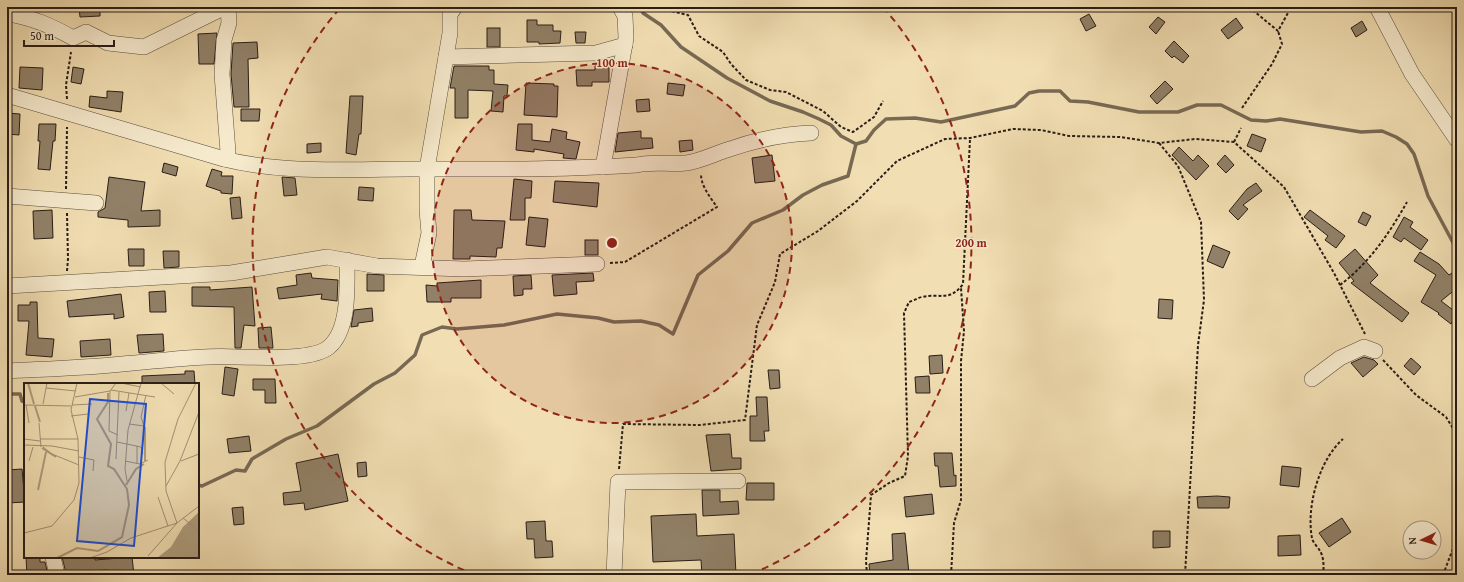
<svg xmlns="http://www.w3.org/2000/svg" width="1464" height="582" viewBox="0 0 1464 582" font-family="'Gentium Book Plus',serif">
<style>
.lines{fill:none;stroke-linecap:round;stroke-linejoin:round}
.stream{stroke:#786954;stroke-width:3.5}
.building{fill:#918168;stroke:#291d17}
.minor-casing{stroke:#5b4d3e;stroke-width:16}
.path{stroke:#291d17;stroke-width:2;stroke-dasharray:3 2;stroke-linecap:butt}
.minor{stroke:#f6eacd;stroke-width:15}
.ring{fill:none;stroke:#8f2418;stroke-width:2;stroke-dasharray:7 5}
.inset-river{fill:none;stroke:#ad9c7d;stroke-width:2}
.inset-road{fill:none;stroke:#a19174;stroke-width:1}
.view{fill:#1d4ed8;fill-opacity:0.15;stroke:#1d4ed8;stroke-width:2}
.inset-edge{fill:none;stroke:#291d17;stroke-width:2}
.centre{fill:#8f2418;stroke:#f6eacd;stroke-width:2}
.ring-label{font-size:12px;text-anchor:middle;font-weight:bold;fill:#8f2418;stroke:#f6eacd;stroke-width:3;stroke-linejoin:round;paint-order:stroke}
</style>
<rect width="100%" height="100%" fill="#f1deb2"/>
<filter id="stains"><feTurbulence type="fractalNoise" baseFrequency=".005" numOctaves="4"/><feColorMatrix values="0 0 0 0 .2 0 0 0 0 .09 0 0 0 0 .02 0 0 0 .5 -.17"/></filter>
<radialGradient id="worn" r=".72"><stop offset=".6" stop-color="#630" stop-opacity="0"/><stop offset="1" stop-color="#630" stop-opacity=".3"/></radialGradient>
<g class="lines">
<g class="stream">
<polyline points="640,7 643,13 661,25 681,47 727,78 770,101 803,112 819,119 831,125 841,136 856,144"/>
<polyline points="7,394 20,394 22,401 25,402"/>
<polyline points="198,485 202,486 236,470 245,471 252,459 286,439 317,426 374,384 395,373 415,355 422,335 442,327 457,329 504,325 557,314 598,318 614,322 641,321 659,325 673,334 698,275 728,251 752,223 783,210 803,195 822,185 848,176 856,144 866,141 874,130 886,119 915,118 941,122 1015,106 1029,93 1039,91 1060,91 1070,101 1088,102 1139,112 1178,112 1197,105 1221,105 1251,120 1266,121 1280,119 1361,132 1382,131 1396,137 1407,144 1414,154 1428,196 1457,250"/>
</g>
</g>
<g class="building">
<polygon points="79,7 100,7 100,16 80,17"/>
<polygon points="1089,14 1096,26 1086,31 1080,19"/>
<polygon points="1158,17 1165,22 1156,34 1149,27"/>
<polygon points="1236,18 1243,28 1228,39 1221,30"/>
<polygon points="527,20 537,20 537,25 553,25 553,31 561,31 560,43 539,44 539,42 527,42"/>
<polygon points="1362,21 1367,30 1356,37 1351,28"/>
<rect x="487" y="28" width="13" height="19"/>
<polygon points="575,32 586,32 585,43 576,43"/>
<polygon points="217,33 214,64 199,64 198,34"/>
<polygon points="1174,41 1189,56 1183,63 1174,56 1172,58 1165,51"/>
<polygon points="257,42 258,58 248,59 249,107 234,107 231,74 233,43"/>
<polygon points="454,66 489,66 489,70 494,70 494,84 508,85 507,96 504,96 503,112 491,111 493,91 468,90 468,118 455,118 455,88 450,88"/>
<polygon points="595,66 609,66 609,82 592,82 592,86 577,86 576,70 595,70"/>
<polygon points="20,67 43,68 42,90 19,88"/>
<polygon points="73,67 84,69 81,84 71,82"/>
<polygon points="1165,81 1173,89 1157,104 1150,96"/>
<polygon points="526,83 554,84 554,86 558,86 557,117 524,115"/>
<polygon points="668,83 685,85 683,96 667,94"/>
<polygon points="107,91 123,92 121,112 89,107 90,96 107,98"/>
<polygon points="350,96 363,96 361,134 359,134 356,155 346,153"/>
<polygon points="649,99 650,111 637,112 636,100"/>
<polygon points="241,109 260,109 259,121 241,121"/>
<polygon points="7,113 20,114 19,135 7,134"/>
<polygon points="39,124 56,124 55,141 53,141 50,170 38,169 40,141 38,141"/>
<polygon points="518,124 532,124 532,140 550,142 552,129 567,132 566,139 580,142 576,159 563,158 564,154 534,149 534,152 516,150"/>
<polygon points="641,131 641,138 652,138 653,148 615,152 618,133"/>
<polygon points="1252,134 1266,139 1261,152 1247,146"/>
<polygon points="692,140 693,150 680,152 679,141"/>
<polygon points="321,143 321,152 307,153 307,144"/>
<polygon points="1179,147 1193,161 1198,155 1209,166 1196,180 1172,155"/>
<polygon points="772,155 775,181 755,183 752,158"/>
<polygon points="1225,155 1234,165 1226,173 1217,164"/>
<polygon points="164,163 178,167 176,176 162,172"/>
<polygon points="212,169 222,172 221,176 233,176 232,194 221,193 221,191 206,186"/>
<polygon points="109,177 145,182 141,211 160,210 160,226 128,227 128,220 98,217 98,212 105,208"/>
<polygon points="282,177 295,178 297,195 284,196"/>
<polygon points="514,179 532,181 531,198 525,198 525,220 510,220"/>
<polygon points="555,181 599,183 597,207 553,202"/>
<polygon points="1256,183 1262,191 1243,205 1248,209 1238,220 1229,211 1247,189"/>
<polygon points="359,187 374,188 373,201 358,200"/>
<polygon points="240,197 242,218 232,219 230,198"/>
<polygon points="52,210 53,238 34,239 33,211"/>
<polygon points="454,210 471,210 472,220 505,221 502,248 497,248 496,257 470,256 470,259 453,259"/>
<polygon points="1310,210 1345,236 1336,248 1325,240 1328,236 1304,217"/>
<polygon points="1363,212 1371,216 1366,226 1358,222"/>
<polygon points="529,217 548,219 545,247 526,245"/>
<polygon points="1404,217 1413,222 1410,227 1428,240 1421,250 1404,238 1401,242 1393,237"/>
<rect x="585" y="240" width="13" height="15"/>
<polygon points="1213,245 1230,252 1223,268 1207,261"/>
<polygon points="128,249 144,249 144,266 129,266"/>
<polygon points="1355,249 1378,275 1370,283 1409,313 1402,322 1351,283 1354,281 1339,263"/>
<polygon points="163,251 179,251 179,267 164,268"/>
<polygon points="1420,252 1439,264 1449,275 1452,273 1457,279 1457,288 1441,301 1457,313 1451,324 1438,314 1439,313 1421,302 1436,275 1414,261"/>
<polygon points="311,273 312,278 338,280 337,301 321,299 322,294 279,299 277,288 297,285 296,275"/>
<polygon points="593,273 594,281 576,282 577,294 554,296 552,275"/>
<polygon points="367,274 384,275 384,291 367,291"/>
<polygon points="531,275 532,289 523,289 523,295 514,296 513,276"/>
<polygon points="481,280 481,298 451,298 451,302 427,302 426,285 437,286 437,283"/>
<polygon points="192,287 210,287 210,290 252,287 255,326 244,325 241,348 235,348 234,307 192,306"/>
<polygon points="165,291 166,312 150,312 149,292"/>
<polygon points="121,294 124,317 114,319 114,314 69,317 67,301"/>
<polygon points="1159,299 1173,300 1172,319 1158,318"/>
<polygon points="30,302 37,302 38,338 54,339 52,357 26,355 29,321 18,321 18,305 30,305"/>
<polygon points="372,308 373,321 358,323 358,326 351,327 354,310"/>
<polygon points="271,327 273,348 259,348 258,328"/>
<polygon points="163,334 164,351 139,353 137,335"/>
<polygon points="110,339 111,355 81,357 80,341"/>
<polygon points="942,355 943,373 930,374 929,356"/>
<polygon points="1364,357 1374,360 1378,364 1363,377 1351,363"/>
<polygon points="1411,358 1421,367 1414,375 1404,366"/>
<polygon points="225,367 238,369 234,396 222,394"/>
<polygon points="768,370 779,370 780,388 770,389"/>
<polygon points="185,371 194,371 195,384 142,384 142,376 185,374"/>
<polygon points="929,376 930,393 916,393 915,377"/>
<polygon points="253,379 275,379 276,403 265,403 265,390 253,390"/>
<polygon points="756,397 767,397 769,431 764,431 765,441 750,441 750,416 757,416"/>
<polygon points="730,434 732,458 741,458 741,469 711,471 706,435"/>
<polygon points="249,436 251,451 229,453 227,439"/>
<polygon points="934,453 952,453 954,476 956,475 956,486 940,487 938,466 935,466"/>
<polygon points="338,454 348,501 305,510 304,503 284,505 283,493 301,491 296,463"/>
<polygon points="366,462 367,476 358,477 357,463"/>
<polygon points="1282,466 1301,468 1299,487 1280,485"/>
<polygon points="22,469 25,502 7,503 7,470"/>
<polygon points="747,483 774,483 774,500 746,500"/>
<polygon points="702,490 720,490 720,502 738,501 739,514 703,516"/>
<polygon points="932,494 934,514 906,517 904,497"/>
<polygon points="1217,496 1230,497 1229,508 1198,508 1197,497"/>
<polygon points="243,507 244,524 234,525 232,508"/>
<polygon points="696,514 697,536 734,534 736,575 702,575 701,560 653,562 651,516"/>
<polygon points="1342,518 1351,532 1329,547 1319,533"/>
<polygon points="545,521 546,541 552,541 553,557 535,558 534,539 527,539 526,522"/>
<polygon points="1153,531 1170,531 1170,547 1153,548"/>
<polygon points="905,533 909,574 870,575 869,564 893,560 892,534"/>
<polygon points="1300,535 1301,555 1278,556 1278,536"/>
<polygon points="26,557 40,557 40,562 45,562 48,575 27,575"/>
<polygon points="62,557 95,557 95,560 132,557 134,575 108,575 107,570 66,573"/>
</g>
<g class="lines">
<g class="minor-casing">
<g id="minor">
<polyline points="1377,7 1412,74 1457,140"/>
<path d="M7,14c25,3 45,12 66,24l13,-6 22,11 36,4 81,-40"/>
<polyline points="446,57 596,53 625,45"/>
<path d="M7,95l217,64c60,15 124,10 185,10 76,0 152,1 228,-4 16,-4 33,0 49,-2 15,-2 30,-10 44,-14 26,-9 54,-15 81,-16"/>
<polyline points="224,159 228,152 222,74 224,40 229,23 228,7"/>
<polyline points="603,167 626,38 625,16 620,7"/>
<polyline points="7,196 96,203"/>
<polyline points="422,266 429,233 427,210 427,169 450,33 450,14 455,7"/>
<polyline points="7,286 231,273 327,257 377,266 464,269 597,264"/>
<path d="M7,371c38,-2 77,-3 115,-7 38,-3 77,-9 115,-7 20,0 76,4 92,-10 21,-18 18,-62 18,-87"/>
<polyline points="1312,379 1340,358 1364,347 1375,351"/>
<polyline points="53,557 57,575"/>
<polyline points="614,575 618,482 738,481"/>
</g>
</g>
<g class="path">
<polyline points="663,7 667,10 688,15 699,36 723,52 731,64 746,80 770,90 786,92 823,111 841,127 853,132 874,117 883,101"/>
<polyline points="1249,7 1278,31 1289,11 1296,7"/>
<polyline points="67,99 66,85 71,52"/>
<polyline points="1242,108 1272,64 1282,44 1278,31"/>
<polyline points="1234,142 1241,128"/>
<polyline points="1159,143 1178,166 1201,222 1204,300 1198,345 1185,575"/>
<polyline points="66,189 67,127"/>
<path d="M610,263l15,-1 92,-55c-7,-10 -16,-21 -16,-33"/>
<polyline points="67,271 68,259 67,213"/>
<path d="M1340,285c29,-22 49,-51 67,-83"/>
<polyline points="1383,360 1416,395 1446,417 1457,435"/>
<polyline points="619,469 623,424 700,425 745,420 757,325 775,282 780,254 818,231 857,201 897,161 945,139 970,138 1013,129 1041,130 1069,136 1120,137 1159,143 1195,139 1234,142 1284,187 1334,273 1365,334"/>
<path d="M867,575l-1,-14 5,-66 18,-12 16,-7 3,-20 -4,-143 5,-11c4,-1 8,-4 13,-5 18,-4 28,5 41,-13l7,-145"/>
<polyline points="951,575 954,523 961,500 961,361 964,331 961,288"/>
<path d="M1323,575c1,-7 1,-18 -3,-24 -2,-4 -7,-8 -8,-13 -6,-31 7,-78 31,-99"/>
<polyline points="1443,575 1457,538"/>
</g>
<use href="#minor" class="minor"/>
</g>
<circle cx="612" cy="243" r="180" fill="#8f2418" fill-opacity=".12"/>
<g class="ring">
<circle cx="612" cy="243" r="180"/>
<path d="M475 575A359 359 0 0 1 341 7M883 7A359 359 0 0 1 749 575"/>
</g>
<g transform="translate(24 383)">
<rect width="175" height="175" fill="#f1deb2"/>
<path d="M175,129v46h-42l14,-11 12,-20z" fill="#ad9c7d"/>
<path class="inset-river" d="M4,0l6,21M11,23l5,16M18,65l14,9M121,78v-34M102,102l10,-16 8,-5M14,107l8,-38M33,175l20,-10 21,3 24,-14 7,-32 -2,-16 -13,-20 -6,-3 3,-22 -14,-25 11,-17v-9"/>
<path class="inset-road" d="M97,0l20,4M137,0l13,11M22,5l30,3M87,7l44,7M86,8l-1,40 9,4M51,14l35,-6 6,-8M19,21l4,-21M0,22l47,1M2,22l3,18M48,22l20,-1M102,28l3,-18M47,33l17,-2M15,40l2,24M105,41l15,2 -3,-9 5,-22M0,56l16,2M16,56h38M93,59l24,5 2,7M0,62l28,1 27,5M19,64l9,7 27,11M55,74l15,3 -1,11M92,76l3,-67M5,78l4,-14M101,78l15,3 8,-4M157,78l18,-7M113,81v-18M103,98l-2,-12 3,-39 13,-47M142,103l14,-25 19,-49M134,114l10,29M159,135l16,13M0,150l28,-7 22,-26 5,-17 -1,-44 -7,-29 6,-27M124,173l29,-33 22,-17M66,175l17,-6 24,-14 46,-15 -11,-32 -1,-29 13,-43 18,-36"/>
<path class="view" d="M66,16l56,5 -12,142 -57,-5z"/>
<rect width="175" height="175" class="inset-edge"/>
</g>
<circle cx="612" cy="243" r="6" class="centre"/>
<g class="ring-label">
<text x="612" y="67">100 m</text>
<text x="971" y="247">200 m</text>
</g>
<rect width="1464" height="582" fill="none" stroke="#f1deb2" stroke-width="24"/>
<rect x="8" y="8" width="1448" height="566" fill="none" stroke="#291d17" stroke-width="2"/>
<rect x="12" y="12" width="1440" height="558" fill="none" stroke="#291d17"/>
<g transform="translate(1422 540) rotate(265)"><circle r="19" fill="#f6eacd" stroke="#a49884"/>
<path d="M0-3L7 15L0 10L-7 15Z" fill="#8f2418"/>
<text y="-6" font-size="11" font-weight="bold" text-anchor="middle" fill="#291d17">N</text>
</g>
<path d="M24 40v6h90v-6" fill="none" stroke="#291d17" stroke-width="2"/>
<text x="30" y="40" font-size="12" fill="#291d17" stroke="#f6eacd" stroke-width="3" paint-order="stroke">50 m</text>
<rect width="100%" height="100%" filter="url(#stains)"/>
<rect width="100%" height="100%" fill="url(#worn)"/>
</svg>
